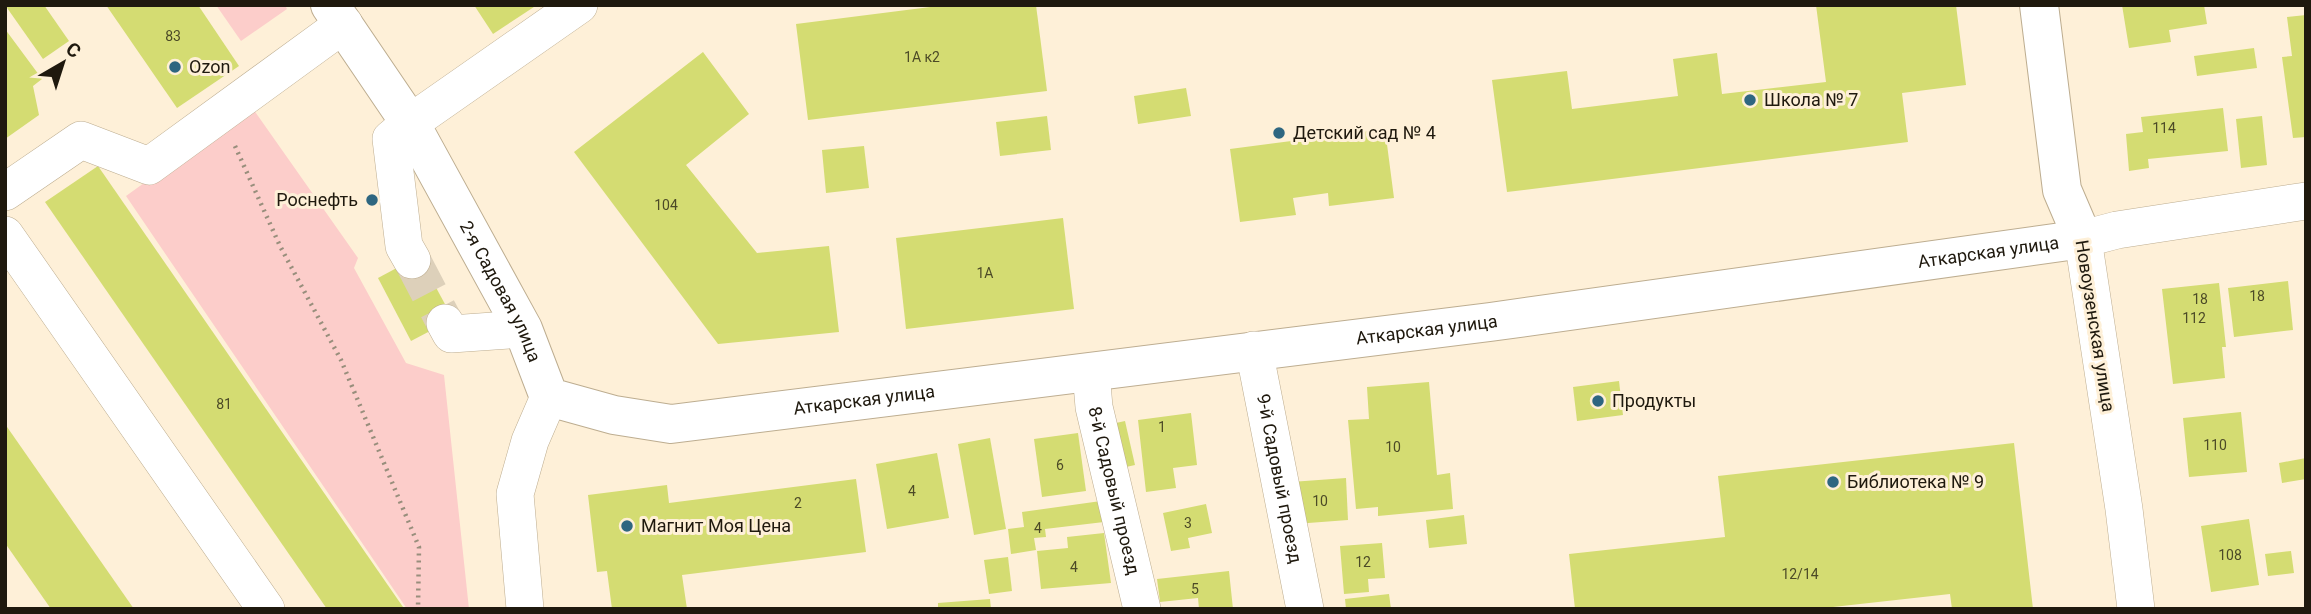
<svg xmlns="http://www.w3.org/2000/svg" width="2311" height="614" viewBox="0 0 2311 614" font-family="Roboto,sans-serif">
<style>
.green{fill:#fccdca}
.building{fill:#d4dc72}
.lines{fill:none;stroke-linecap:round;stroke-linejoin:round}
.minor-tunnel{stroke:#ddd0ba;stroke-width:37;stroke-dasharray:37 18;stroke-linecap:butt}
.minor-casing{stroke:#bdad90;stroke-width:38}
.major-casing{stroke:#bdad90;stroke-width:40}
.path{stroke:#988e7c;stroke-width:4.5;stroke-dasharray:2 5;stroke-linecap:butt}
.minor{stroke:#fff;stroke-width:37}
.major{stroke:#fff;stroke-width:38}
.poi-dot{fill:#2e6680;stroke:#fef0d8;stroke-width:2.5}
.labels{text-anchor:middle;stroke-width:6;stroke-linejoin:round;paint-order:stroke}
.number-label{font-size:14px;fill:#4c4a27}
.poi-label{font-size:18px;fill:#1f190e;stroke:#fef0d8;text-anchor:start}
.street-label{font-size:18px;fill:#1f190e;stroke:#fef0d8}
</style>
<rect width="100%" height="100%" fill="#fef0d8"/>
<g class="green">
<polygon points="216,5 285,5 287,9 241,41"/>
<polygon points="251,106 358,258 354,268 406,363 444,375 469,609 407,609 126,196"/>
</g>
<g class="building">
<polygon points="5,5 44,5 69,41 43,59"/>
<polygon points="106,5 198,5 239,66 177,108"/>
<polygon points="474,5 537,5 493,34"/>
<polygon points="946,5 1036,5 1047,91 808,120 796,24"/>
<polygon points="1816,5 1956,5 1966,85 1902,93 1908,142 1507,192 1492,80 1567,71 1572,109 1678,96 1673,59 1717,53 1722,94 1826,82"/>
<polygon points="2122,5 2204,5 2207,24 2169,30 2171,42 2129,48"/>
<polygon points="2306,15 2306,137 2293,138 2282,57 2292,56 2287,17"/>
<polygon points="5,29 42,79 33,86 39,115 5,139"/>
<polygon points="2254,48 2257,68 2197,76 2194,56"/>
<polygon points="703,52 749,114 686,165 757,253 829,246 839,332 718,344 574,152"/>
<polygon points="1186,88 1191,116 1138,124 1134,96"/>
<polygon points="2223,108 2228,151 2148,159 2149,168 2129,171 2126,134 2143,132 2141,117"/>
<polygon points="1047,116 1051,150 1000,156 996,122"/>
<polygon points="2262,116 2267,165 2241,168 2236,119"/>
<polygon points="1385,129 1394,198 1329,206 1328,193 1293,198 1296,215 1240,222 1230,149"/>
<polygon points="864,146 869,188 826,193 822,150"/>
<polygon points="98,166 403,607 400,609 327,609 45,202"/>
<polygon points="1063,218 1074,309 906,329 896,238"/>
<polygon points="419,256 453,319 411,341 378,278"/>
<polygon points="2288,281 2293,330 2234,337 2228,288"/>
<polygon points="2219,283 2226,347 2222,347 2225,378 2173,384 2162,289"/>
<polygon points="1619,381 1623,415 1577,421 1573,387"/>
<polygon points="1429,382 1437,475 1450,473 1453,509 1378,516 1378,507 1356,509 1348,420 1369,419 1367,387"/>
<polygon points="2241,412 2247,472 2189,477 2183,418"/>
<polygon points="1191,413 1197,465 1173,468 1176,488 1146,492 1138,420"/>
<polygon points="1125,421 1135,465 1117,469 1107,425"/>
<polygon points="5,424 134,609 51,609 5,543"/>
<polygon points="1078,433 1086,491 1042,497 1034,439"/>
<polygon points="990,438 1006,529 974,535 958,444"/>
<polygon points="2014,443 2033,609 1952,609 1950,594 1815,609 1575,609 1569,554 1725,537 1718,476"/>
<polygon points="937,453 949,518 887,529 876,464"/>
<polygon points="2306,458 2306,479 2282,483 2279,463"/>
<polygon points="1346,478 1348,520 1295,524 1291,482"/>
<polygon points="856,479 866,552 682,575 687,609 612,609 607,571 597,572 588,495 667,485 669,503"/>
<polygon points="1101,501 1104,522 1045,529 1046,537 1034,538 1036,550 1011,554 1008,529 1024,527 1022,512"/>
<polygon points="1206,504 1212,533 1188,538 1190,548 1171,551 1163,513"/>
<polygon points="1464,515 1467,544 1429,548 1426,520"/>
<polygon points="2249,519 2259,585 2211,592 2201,526"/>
<polygon points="1104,533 1111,583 1041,589 1037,551 1068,548 1067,537"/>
<polygon points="1382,543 1385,578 1368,579 1369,592 1344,594 1340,546"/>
<polygon points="2291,551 2294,573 2268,576 2265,554"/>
<polygon points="1008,557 1012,591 989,594 984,560"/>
<polygon points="1229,571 1233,609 1199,609 1198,598 1160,602 1157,579"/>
<polygon points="1389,594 1391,609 1346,609 1345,599"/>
<polygon points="990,599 991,609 938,609 938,603"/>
</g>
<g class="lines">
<polyline class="minor-tunnel" points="412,260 445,323"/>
<g class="minor-casing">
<g id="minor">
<polyline points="5,192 81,140 149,166 344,24"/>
<polyline points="5,235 266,609"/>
<polyline points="412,260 404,246 391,139 410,123 579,5"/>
<polyline points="445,323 451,334 523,329"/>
<path id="s1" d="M1254,350l51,259"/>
<path id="s2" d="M1091,372l3,35 48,202"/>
<polyline points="525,609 515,494 530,441 549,397"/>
<polyline points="2136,609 2124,509 2083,239 2117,230 2306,201"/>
</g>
</g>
<g class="major-casing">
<g id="major">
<path id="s3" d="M330,5l80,118 113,206 26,68 65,18 57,9 819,-102 593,-83 -21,-49 -23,-185"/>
</g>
</g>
<polyline class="path" points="235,146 280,246 341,360 419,547 418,609"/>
<use href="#minor" class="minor"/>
<use href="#major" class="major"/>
</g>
<g class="poi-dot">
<circle cx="175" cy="67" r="7"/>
<circle cx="1750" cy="100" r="7"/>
<circle cx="1279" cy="133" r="7"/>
<circle cx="372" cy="200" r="7"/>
<circle cx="1598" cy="401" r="7"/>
<circle cx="1833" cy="482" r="7"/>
<circle cx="627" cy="526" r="7"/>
</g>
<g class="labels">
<g class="number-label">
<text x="173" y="41">83</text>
<text x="922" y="62">1А к2</text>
<text x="2164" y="133">114</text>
<text x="666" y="210">104</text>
<text x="985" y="278">1А</text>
<text x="2257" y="301">18</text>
<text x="2200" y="304">18</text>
<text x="2194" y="323">112</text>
<text x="224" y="409">81</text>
<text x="1162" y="432">1</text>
<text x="2215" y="450">110</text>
<text x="1393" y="452">10</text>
<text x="1060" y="470">6</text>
<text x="912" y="496">4</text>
<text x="1320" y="506">10</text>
<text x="798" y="508">2</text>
<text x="1188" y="528">3</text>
<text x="1038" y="533">4</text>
<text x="2230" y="560">108</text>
<text x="1363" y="567">12</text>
<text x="1074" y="572">4</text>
<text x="1800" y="579">12/14</text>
<text x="1195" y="594">5</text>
</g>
<g class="poi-label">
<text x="189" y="73">Ozon</text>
<text x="1764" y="106">Школа № 7</text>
<text x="1293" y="139">Детский сад № 4</text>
<text x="358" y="206" text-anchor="end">Роснефть</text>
<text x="1612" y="407">Продукты</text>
<text x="1847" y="488">Библиотека № 9</text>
<text x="641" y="532">Магнит Моя Цена</text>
</g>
<g class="street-label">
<text dy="6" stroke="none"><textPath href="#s3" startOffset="1904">Аткарская улица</textPath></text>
<text dy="6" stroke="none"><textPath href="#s3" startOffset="334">2-я Садовая улица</textPath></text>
<text transform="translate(2095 326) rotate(81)" y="6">Новоузенская улица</text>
<text dy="6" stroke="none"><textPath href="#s3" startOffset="1337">Аткарская улица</textPath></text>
<text dy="6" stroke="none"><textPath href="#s3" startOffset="770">Аткарская улица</textPath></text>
<text dy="6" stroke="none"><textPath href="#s1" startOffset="131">9-й Садовый проезд</textPath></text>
<text dy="6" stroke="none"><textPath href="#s2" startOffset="121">8-й Садовый проезд</textPath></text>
</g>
</g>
<rect width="2311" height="614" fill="none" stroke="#1f190e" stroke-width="14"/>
<g transform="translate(63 63) rotate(39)" stroke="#fef0d8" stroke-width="5" paint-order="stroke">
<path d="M0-5L12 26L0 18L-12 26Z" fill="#1f190e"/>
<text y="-10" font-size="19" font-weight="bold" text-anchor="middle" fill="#1f190e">С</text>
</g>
</svg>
